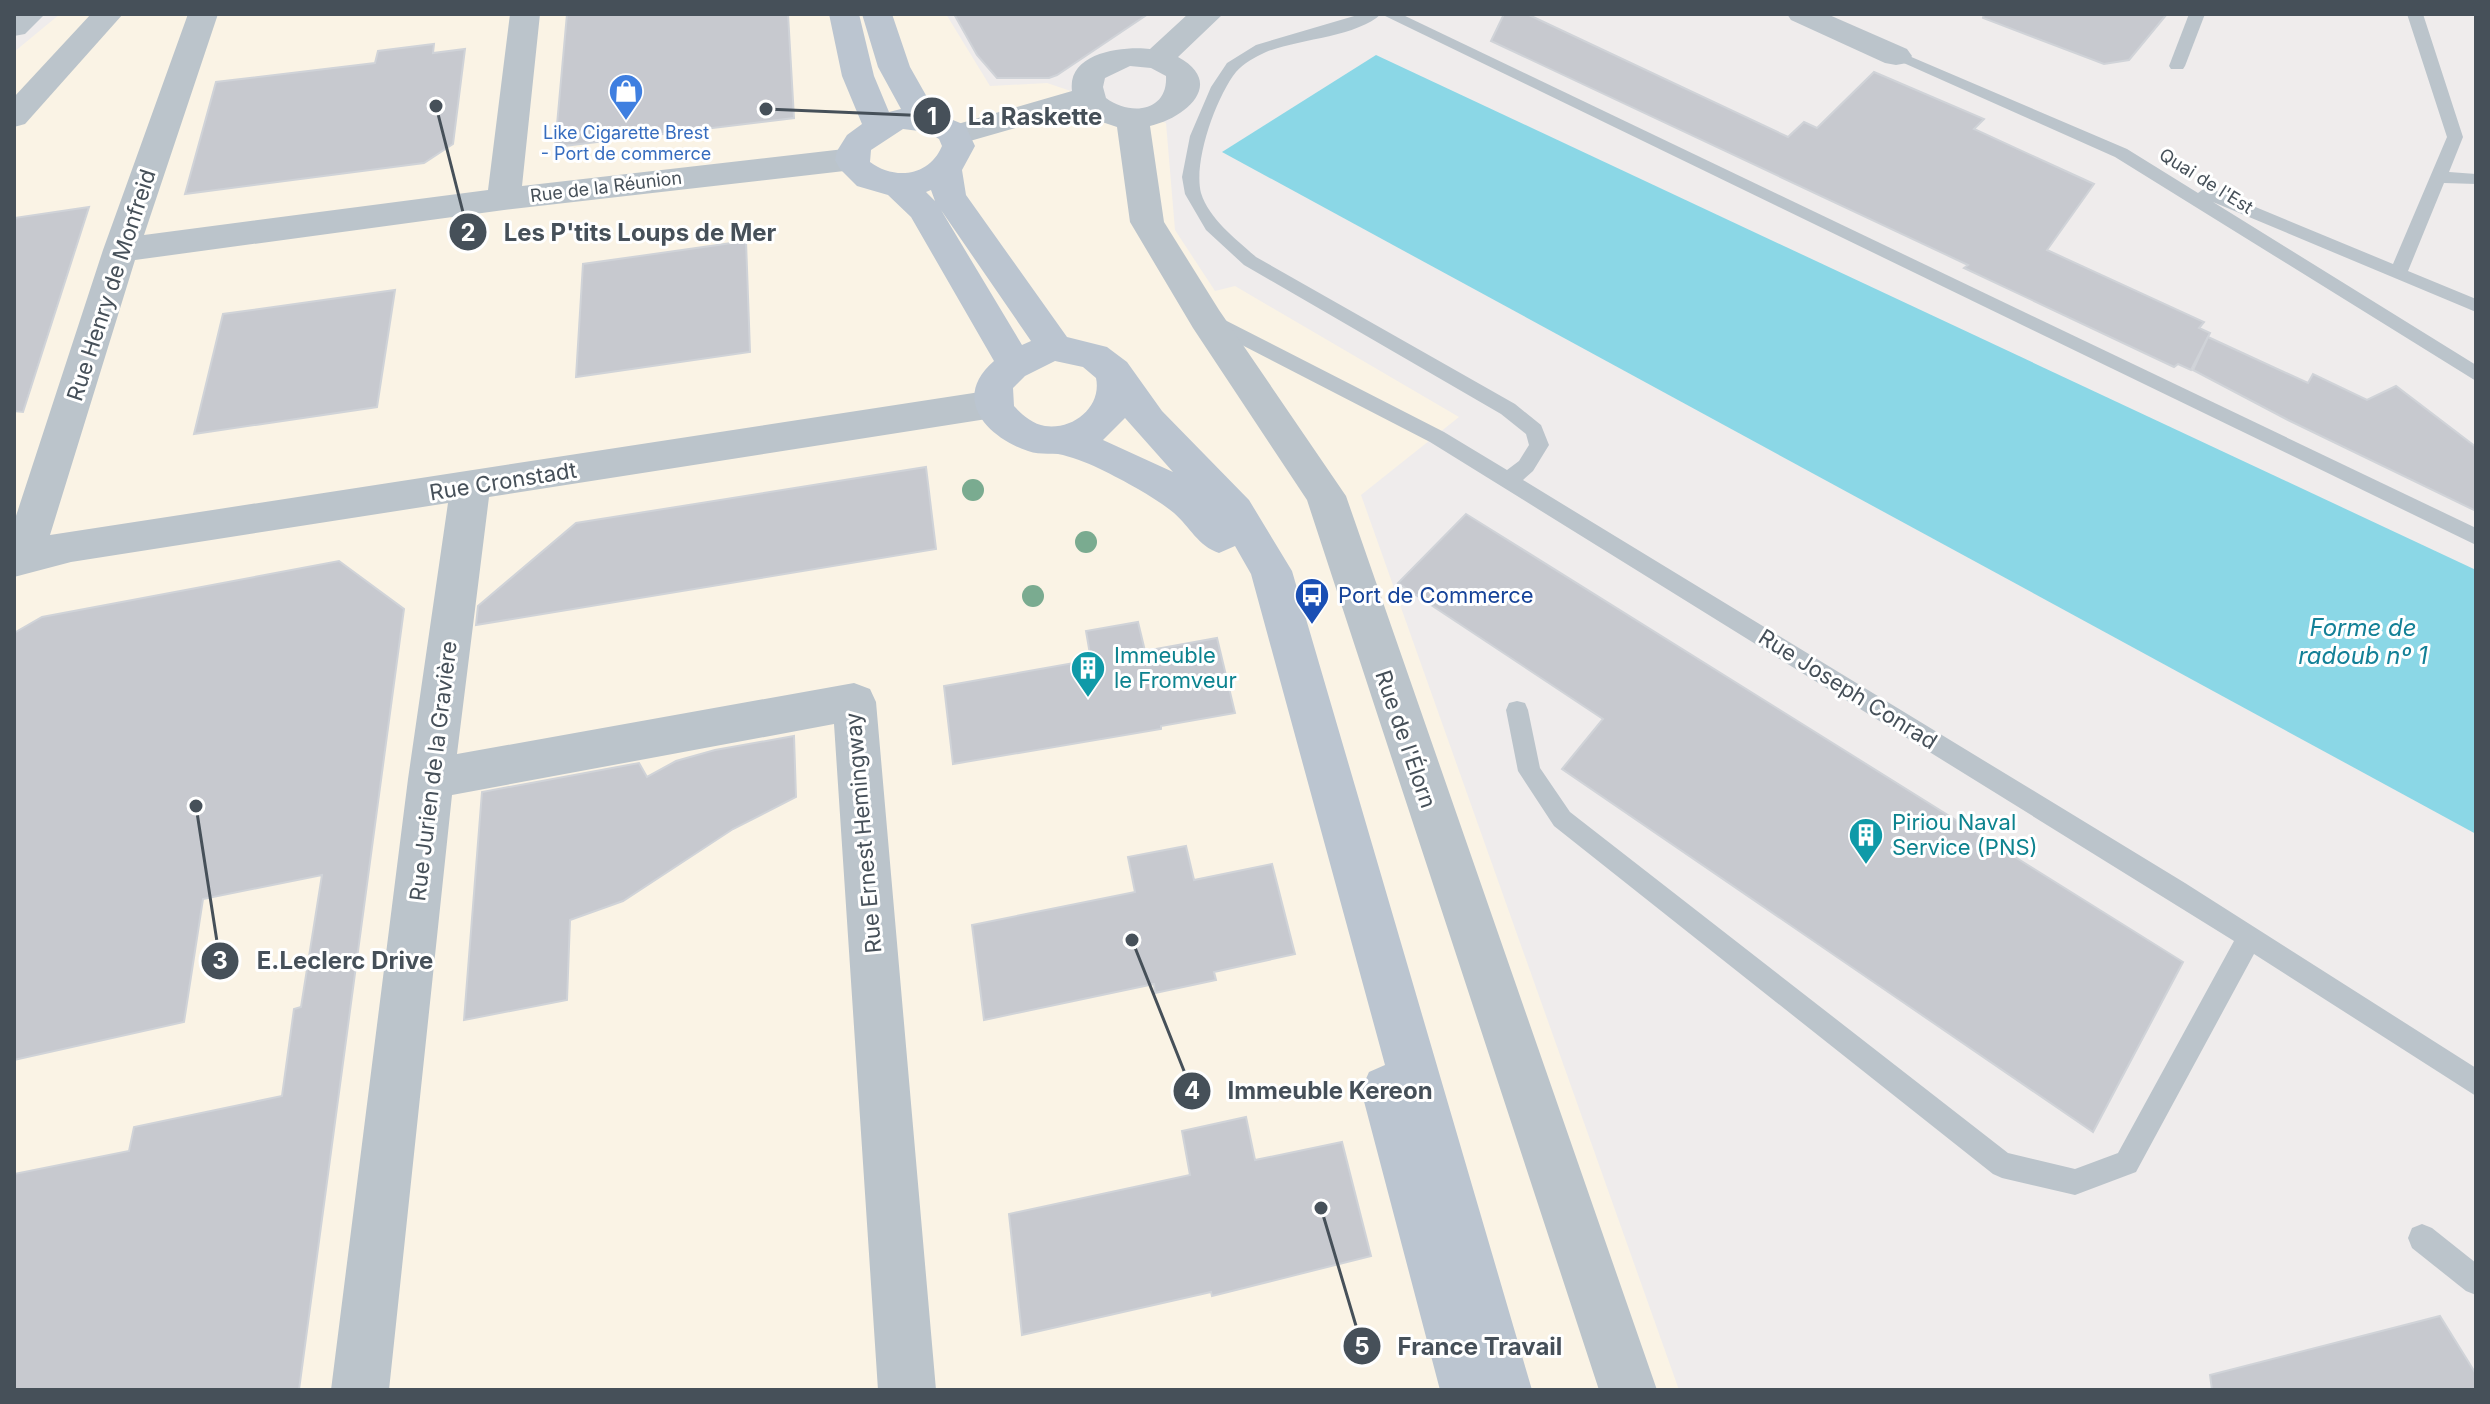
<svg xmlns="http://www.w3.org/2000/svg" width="2490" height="1404" viewBox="0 0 2490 1404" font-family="Inter,sans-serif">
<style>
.commercial{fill:#faf3e5}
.water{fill:#8bd7e6}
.building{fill:#c7c9cf;stroke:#d0d3d8;stroke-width:2}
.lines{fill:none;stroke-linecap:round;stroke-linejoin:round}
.lane{fill:#bbc4cb;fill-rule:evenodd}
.street{fill:#bbc4cb;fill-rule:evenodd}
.secondary{fill:#bbc5d0;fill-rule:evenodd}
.tree{fill:#7aab90}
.labels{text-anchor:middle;stroke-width:6;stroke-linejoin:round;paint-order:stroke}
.far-shop-label{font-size:18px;fill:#366cbe;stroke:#fff}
.far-street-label{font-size:18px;fill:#465059;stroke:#fff}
.street-label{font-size:22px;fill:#465059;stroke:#fff}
.transit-label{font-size:22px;fill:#164399;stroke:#fff;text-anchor:start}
.culture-label{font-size:22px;fill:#0d838f;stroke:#fff;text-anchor:start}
.water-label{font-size:24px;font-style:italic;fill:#138097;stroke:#fff}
.leader{fill:none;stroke:#465059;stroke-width:3}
.callout-dot{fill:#465059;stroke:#fff;stroke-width:3}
.mark-label{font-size:24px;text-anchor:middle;font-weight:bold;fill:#fff}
.callout-label{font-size:24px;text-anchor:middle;font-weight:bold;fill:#465059;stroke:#fff;stroke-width:6;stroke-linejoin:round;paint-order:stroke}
</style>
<rect width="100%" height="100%" fill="#efecec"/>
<polygon class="commercial" points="60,14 946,14 990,86 1047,83 1166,123 1175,230 1215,291 1235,286 1459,417 1361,495 1679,1390 14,1390 14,52"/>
<polygon class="water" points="1376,55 2476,570 2476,834 1222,152"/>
<g class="building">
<polygon points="567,14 788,14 794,118 555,147"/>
<polygon points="954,14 1148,14 1057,75 1049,78 997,78 977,55"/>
<polygon points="1504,14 1527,14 1788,137 1804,122 1817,128 1874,72 1984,119 1974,129 2094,184 2047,250 2204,322 2199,328 2210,333 2191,370 2178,364 2174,367 1964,268 1968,265 1491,41"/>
<polygon points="1984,14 2167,14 2129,60 2104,64 1983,18"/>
<polygon points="434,44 433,53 465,49 453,144 424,163 185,194 216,82 375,63 378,51"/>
<polygon points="89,207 23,412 14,411 14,218"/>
<polygon points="746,241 750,352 576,377 583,264"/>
<polygon points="395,290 377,407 194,434 223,314"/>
<polygon points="2208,337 2308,383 2313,374 2367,400 2396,386 2476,447 2476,511 2288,420 2193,370"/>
<polygon points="926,467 936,549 476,625 478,606 576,523"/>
<polygon points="1466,514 2183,962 2093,1132 1562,769 1603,719 1398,583"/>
<polygon points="339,561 404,609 299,1390 14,1390 14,1174 129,1151 134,1127 282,1096 294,1009 301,1007 322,875 203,899 184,1022 14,1060 14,633 42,617"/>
<polygon points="1138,622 1145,651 1217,638 1235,713 1161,726 1161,729 953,764 944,686 1091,660 1086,631"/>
<polygon points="794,736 796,797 733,829 623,901 570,920 567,1000 464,1020 482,792 639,763 647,777 676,761 715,750"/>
<polygon points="1186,846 1194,880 1272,864 1295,954 1214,972 1216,980 1155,993 1154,984 984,1020 972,925 1135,892 1128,857"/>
<polygon points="1246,1117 1255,1160 1342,1142 1371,1256 1212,1296 1211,1292 1022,1335 1009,1214 1190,1175 1182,1131"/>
<polygon points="2440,1316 2476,1374 2476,1390 2212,1390 2210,1375"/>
</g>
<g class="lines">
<g class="lane">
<path d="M1361,14h20c-24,23 -83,25 -115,38 -11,5 -22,11 -30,20 -20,25 -43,90 -35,121 8,26 35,46 55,64l259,147 26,21 8,20 -16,26 -10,9 662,403 291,185v28l-222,-142 -118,218 -61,23 -73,-17 -9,-4 -439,-348 -36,-55 -12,-61 3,-7 8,-2 8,2 3,7 12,58 30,44 438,341 67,16 43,-16 116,-212 -804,-499 -225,-116 -3,-5 3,-5h12l227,116 63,38 12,-9 10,-16 -3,-11 -25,-20 -257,-149 -38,-35 -21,-36 -3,-17 8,-41 21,-49 16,-24 29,-18z"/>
<polygon points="1381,14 1401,14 2476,528 2476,545"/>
<polygon points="2189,14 2205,14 2185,66 2183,69 2171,69 2169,66"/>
<polygon points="2407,14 2423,14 2463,137 2449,172 2476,174 2476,184 2444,183 2408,271 2476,299 2476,312 2213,202 2476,365 2476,381 2115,157 1888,56 1890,53 1902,53 2127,149 2198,193 2206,187 2212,189 2393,264 2447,137"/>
<polygon points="2422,1224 2432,1228 2476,1263 2476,1295 2466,1291 2412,1248 2408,1238 2412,1228"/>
</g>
<g class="street">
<polygon points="14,14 45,14 25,34 14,36"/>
<polygon points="91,14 123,14 25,124 14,127 14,97"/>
<polygon points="188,14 218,14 144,235 488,190 510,14 540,14 522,186 853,148 865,151 870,159 865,167 853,170 504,210 135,260 50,535 993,390 1006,394 1012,404 1006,414 993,418 489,497 457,754 854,683 870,689 876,702 936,1390 878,1390 834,724 452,795 389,1390 331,1390 408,779 448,503 71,562 14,577 14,522 103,250"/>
<path d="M1188,14h35l-45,43c48,26 8,61 -28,69l14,96 55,88 127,186 311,894h-58l-292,-890 -114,-172 -63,-106 -13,-95 -24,-8 -12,-10 -125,36 -12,-3 -4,-7 4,-7 128,-37c-5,-39 52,-45 78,-42zM1130,66l21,2 15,8c2,36 -36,40 -60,22l-3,-11 2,-9z"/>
<polygon points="1787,14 1827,14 1907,49 1912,56 1907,63 1896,65 1885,63 1791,20"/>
</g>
<path class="secondary" d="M829,14h30l15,62 15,36 12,-3 -23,-42 -16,-53h30l18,53 26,46 29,12 10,21 -13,24 4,25 101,142 40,10 20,15 35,49 87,89 43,71 240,819h-92l-79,-300 8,-18 16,-7 -134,-491 -16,-28 -16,7c-21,-7 -29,-26 -45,-40 -11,-9 -24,-17 -36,-24 -23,-13 -54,-30 -80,-35 -11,-1 -20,1 -30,-3 -42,-14 -77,-53 -34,-90l-83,-144 -23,-22 -31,-9 -17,-17 -5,-9 2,-9 10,-16 15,-11 -20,-48zM903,129l24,3 12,7 3,7c-13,31 -48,34 -72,16l1,-12zM931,190l4,11 -9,-9zM941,210l90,131 -9,4zM1055,361l28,6 13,11c6,28 -22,52 -51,48 -12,-2 -23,-11 -31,-20l-1,-18 12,-12zM1125,418l48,54 -70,-32z"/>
</g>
<g class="tree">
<circle cx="973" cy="490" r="11"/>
<circle cx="1086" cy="542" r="11"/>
<circle cx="1033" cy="596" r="11"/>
</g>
<defs>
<g id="shop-pin" transform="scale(1.8)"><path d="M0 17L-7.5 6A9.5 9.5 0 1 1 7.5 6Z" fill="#3f7fe0" stroke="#fff"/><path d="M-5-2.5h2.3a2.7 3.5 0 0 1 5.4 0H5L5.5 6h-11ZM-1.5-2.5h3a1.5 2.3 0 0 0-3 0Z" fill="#fff"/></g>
<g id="bus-pin" transform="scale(1.8)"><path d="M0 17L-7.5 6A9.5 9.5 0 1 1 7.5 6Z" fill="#1a4fb4" stroke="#fff"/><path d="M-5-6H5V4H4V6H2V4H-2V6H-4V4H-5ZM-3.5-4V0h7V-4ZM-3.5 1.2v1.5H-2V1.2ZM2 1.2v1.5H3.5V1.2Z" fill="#fff"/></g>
<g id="building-pin" transform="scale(1.8)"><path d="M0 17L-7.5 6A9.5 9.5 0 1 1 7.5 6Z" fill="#0f9aa8" stroke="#fff"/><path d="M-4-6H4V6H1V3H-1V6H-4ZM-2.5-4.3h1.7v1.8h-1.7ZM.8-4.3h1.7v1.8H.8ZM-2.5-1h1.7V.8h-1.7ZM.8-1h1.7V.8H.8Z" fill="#fff"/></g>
</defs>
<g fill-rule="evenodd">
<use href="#shop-pin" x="626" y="91"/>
<use href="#bus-pin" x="1312" y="595"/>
<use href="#building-pin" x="1088" y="668"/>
<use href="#building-pin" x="1866" y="835"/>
</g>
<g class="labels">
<g class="far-shop-label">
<text x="626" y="139">Like Cigarette Brest<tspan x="626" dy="21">- Port de commerce</tspan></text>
</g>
<g class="far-street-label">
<text transform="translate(2206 181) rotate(32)" y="6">Quai de l'Est</text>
<text transform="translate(606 187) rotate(-7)" y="6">Rue de la Réunion</text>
</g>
<g class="street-label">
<text transform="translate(111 285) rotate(-72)" y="8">Rue Henry de Monfreid</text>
<text transform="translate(503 481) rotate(-9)" y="8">Rue Cronstadt</text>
<text transform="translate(1848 689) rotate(32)" y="8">Rue Joseph Conrad</text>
<text transform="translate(1406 739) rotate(71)" y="8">Rue de l'Élorn</text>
<text transform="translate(433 771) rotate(-83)" y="8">Rue Jurien de la Gravière</text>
<text transform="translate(863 833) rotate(-95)" y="8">Rue Ernest Hemingway</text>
</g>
<g class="transit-label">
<text x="1338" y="603">Port de Commerce</text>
</g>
<g class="culture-label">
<text x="1114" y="663">Immeuble<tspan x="1114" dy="25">le Fromveur</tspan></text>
<text x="1892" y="830">Piriou Naval<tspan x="1892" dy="25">Service (PNS)</tspan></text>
</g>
<g class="water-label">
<text x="2363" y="636">Forme de<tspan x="2363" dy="28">radoub nº 1</tspan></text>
</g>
</g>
<path class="leader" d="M766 109L932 116M436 106L468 232M196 806L220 961M1132 940L1192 1091M1321 1208L1362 1346"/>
<g class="callout-dot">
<circle cx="766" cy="109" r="8"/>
<circle cx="436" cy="106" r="8"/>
<circle cx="196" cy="806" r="8"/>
<circle cx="1132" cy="940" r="8"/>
<circle cx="1321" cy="1208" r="8"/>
<circle cx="932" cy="116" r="20"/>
<circle cx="468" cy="232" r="20"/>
<circle cx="220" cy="961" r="20"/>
<circle cx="1192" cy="1091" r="20"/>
<circle cx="1362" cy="1346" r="20"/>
</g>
<g class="mark-label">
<text x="932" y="125">1</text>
<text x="468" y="241">2</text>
<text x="220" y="969">3</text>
<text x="1192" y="1099">4</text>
<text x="1362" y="1355">5</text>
</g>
<g class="callout-label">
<text x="1035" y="125">La Raskette</text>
<text x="640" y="241">Les P'tits Loups de Mer</text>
<text x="345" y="969">E.Leclerc Drive</text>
<text x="1330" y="1099">Immeuble Kereon</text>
<text x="1480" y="1355">France Travail</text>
</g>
<rect width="2490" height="1404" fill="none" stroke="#465059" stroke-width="32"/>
</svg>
